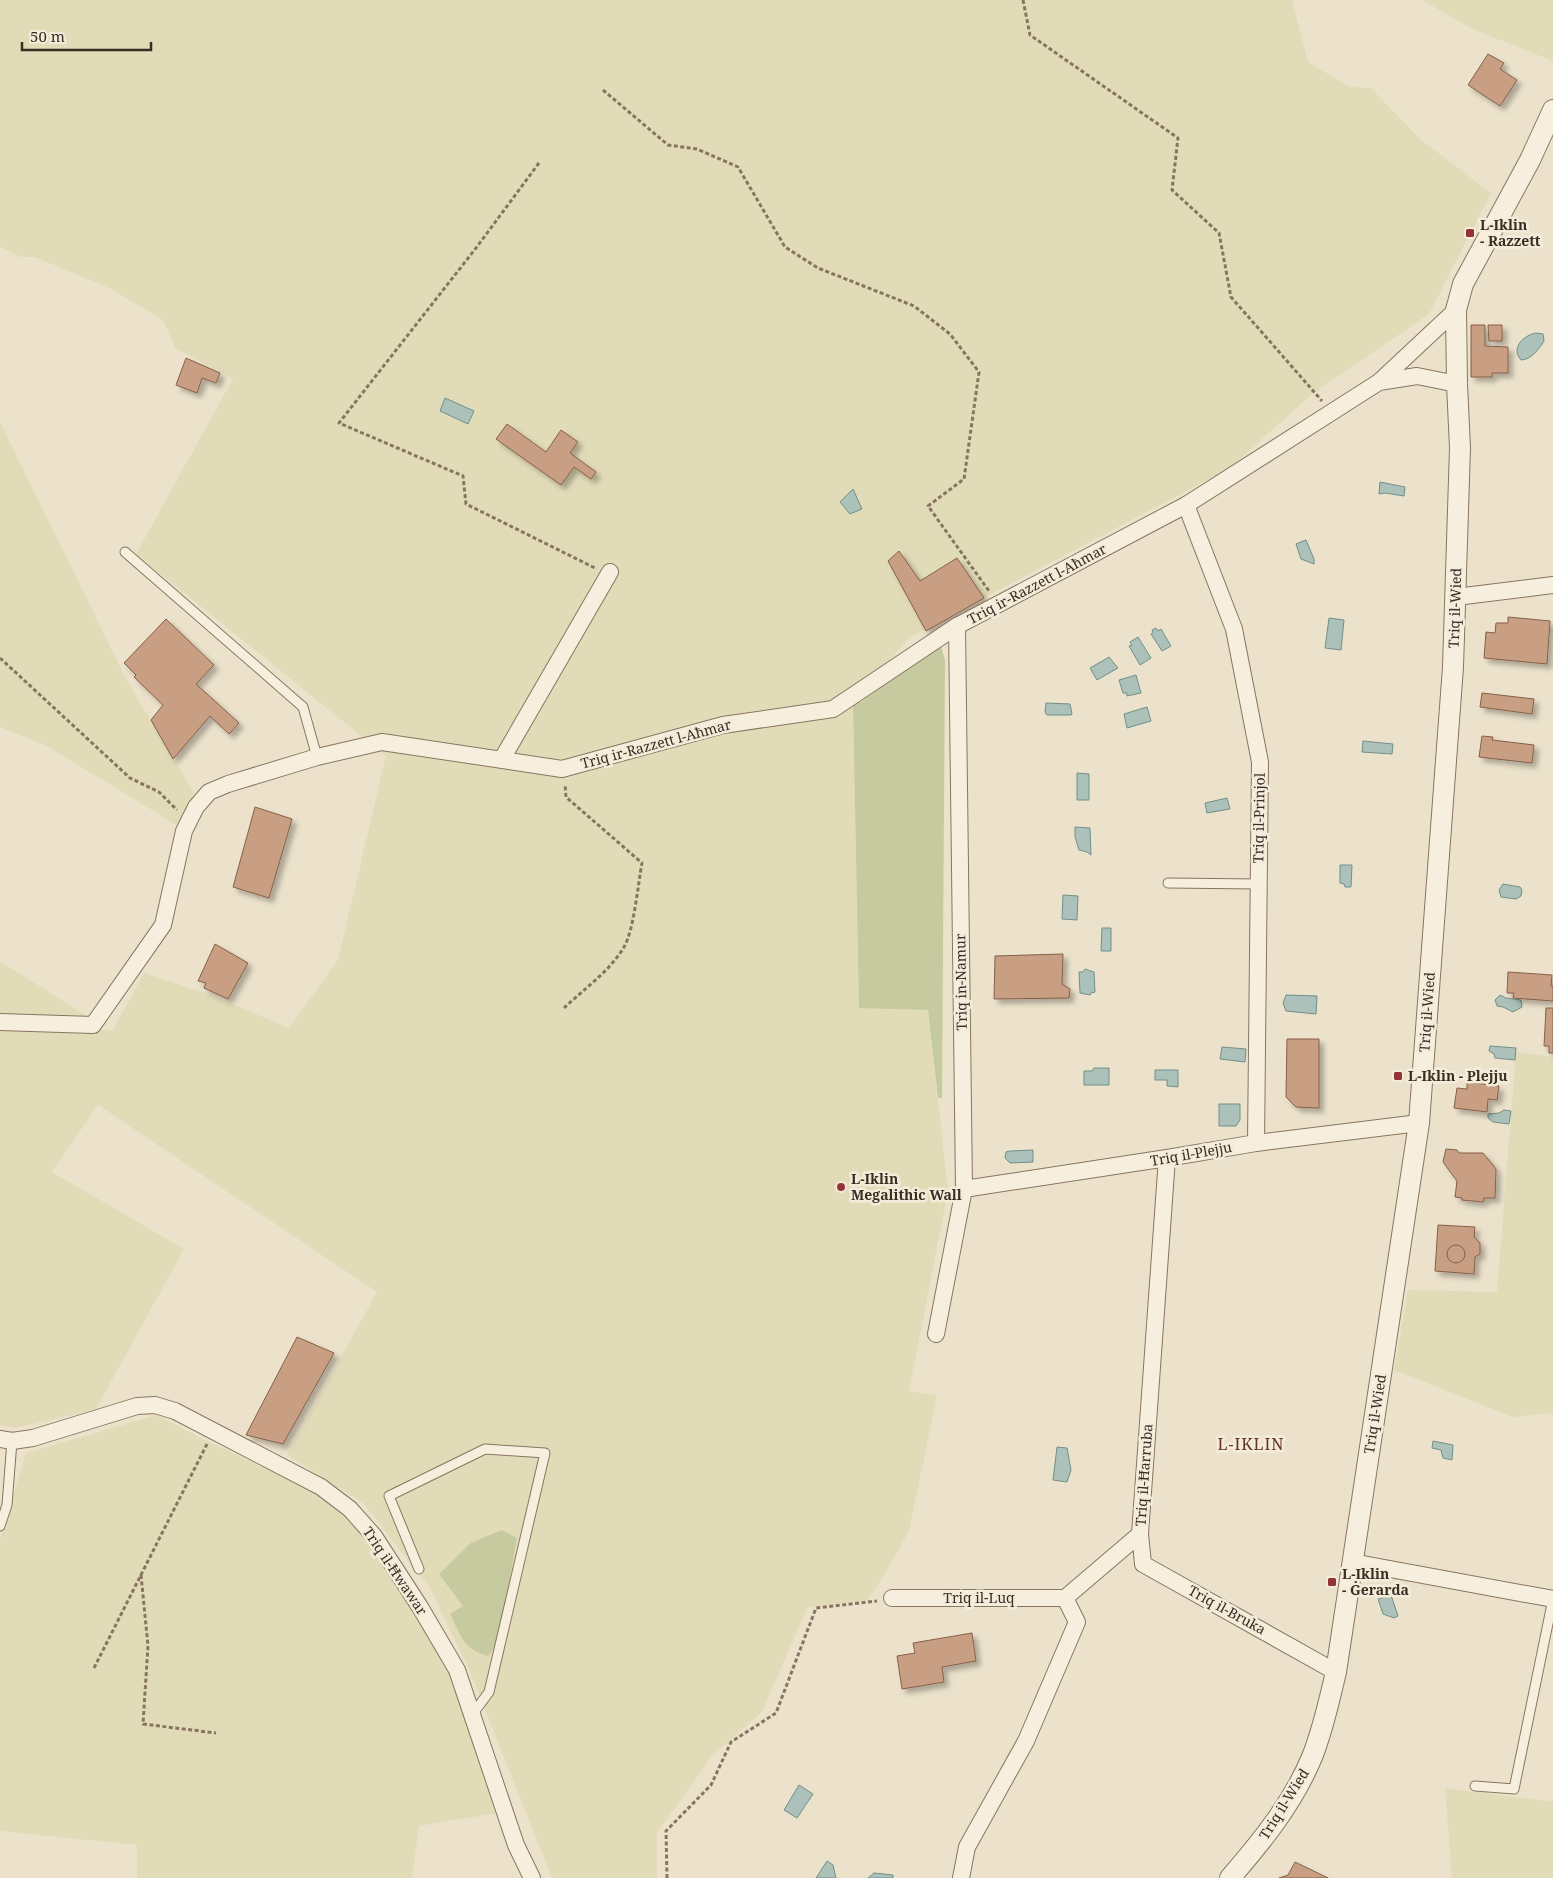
<svg xmlns="http://www.w3.org/2000/svg" width="1553" height="1878" viewBox="0 0 1553 1878" font-family="'Noto Serif',serif">
<style>
.farmland{fill:#e2dbb8}
.green{fill:#c6ca9f}
.water{fill:#abc1ba;stroke:#719088}
.building{fill:#c89f83;stroke:#865f47;filter:url(#shadow)}
.lines{fill:none;stroke-linecap:round;stroke-linejoin:round}
.service-casing{stroke:#887560;stroke-width:11}
.minor-casing{stroke:#887560;stroke-width:18}
.tertiary-casing{stroke:#887560;stroke-width:22}
.path{stroke:#887560;stroke-width:3;stroke-dasharray:4 2.5;stroke-linecap:butt}
.service{stroke:#f7efde;stroke-width:9}
.minor{stroke:#f7efde;stroke-width:16}
.tertiary{stroke:#f7efde;stroke-width:20}
.poi-dot{fill:#933335;stroke:#f4ecda;stroke-width:2}
.labels{text-anchor:middle;stroke-width:5;stroke-linejoin:round;paint-order:stroke}
.poi-label{font-size:14px;font-weight:bold;fill:#3a2d22;stroke:#f4ecda;text-anchor:start}
.street-label{font-size:14px;fill:#3a2d22;stroke:#f4ecda}
.quarter-label{font-size:16px;letter-spacing:1px;fill:#643124;stroke:#f4ecda}
</style>
<defs>
<filter id="shadow"><feDropShadow dx="4.5" dy="4.5" stdDeviation="2.5" flood-color="#0004"/></filter>
</defs>
<rect width="100%" height="100%" fill="#ece2cb"/>
<g class="farmland">
<polygon points="0,0 1292,0 1308,62 1349,87 1371,88 1420,139 1491,193 1429,314 1312,394 1230,468 910,637 853,703 859,1007 928,1010 948,1191 909,1391 937,1396 909,1531 883,1577 867,1600 807,1608 762,1712 713,1755 657,1833 657,1878 552,1878 471,1674 430,1588 363,1503 287,1455 377,1292 98,1105 52,1172 184,1249 96,1409 17,1428 0,1425 0,1029 113,1030 144,973 208,994 289,1028 338,960 386,756 136,554 233,379 175,348 163,320 111,289 35,257 21,257 0,247"/>
<polygon points="1422,0 1553,0 1553,61 1470,28"/>
<polygon points="0,422 125,677 194,793 178,826 47,746 0,727"/>
<polygon points="0,961 90,1018 0,1018"/>
<polygon points="1516,1052 1553,1057 1553,1413 1512,1417 1394,1370 1408,1290 1497,1292"/>
<polygon points="157,1415 201,1438 333,1500 416,1599 450,1678 498,1813 419,1826 412,1878 137,1878 137,1845 0,1831 0,1539 26,1453"/>
<polygon points="1445,1788 1553,1802 1553,1878 1452,1878"/>
</g>
<g class="green">
<polygon points="940,643 945,660 942,1098 938,1098 928,1010 859,1008 853,703 861,702"/>
<path d="M502,1530l15,8 -19,105 -10,13c-25,-6 -27,-21 -38,-42l13,-8 -24,-32 32,-31z"/>
</g>
<g class="water">
<path d="M1536,333l7,1 1,7c-5,8 -13,19 -23,19 -11,-12 3,-25 15,-27z"/>
<polygon points="445,398 474,411 468,424 440,411"/>
<polygon points="1380,482 1405,487 1404,496 1385,493 1379,494"/>
<polygon points="853,489 862,509 850,514 840,502"/>
<polygon points="1306,540 1314,559 1314,564 1301,559 1296,544"/>
<polygon points="1329,618 1344,620 1341,650 1325,648"/>
<polygon points="1156,628 1158,631 1161,629 1171,646 1162,651 1151,634 1153,633 1152,630"/>
<polygon points="1138,637 1151,658 1140,665 1129,646 1132,645 1130,642"/>
<polygon points="1109,657 1118,668 1097,680 1090,668"/>
<polygon points="1136,675 1141,693 1127,696 1127,693 1123,693 1119,680"/>
<polygon points="1046,703 1070,704 1072,714 1071,715 1047,715 1045,712"/>
<polygon points="1147,707 1151,721 1127,728 1124,714"/>
<polygon points="1363,741 1393,744 1392,754 1362,752"/>
<polygon points="1077,773 1089,774 1089,800 1077,800"/>
<polygon points="1227,798 1230,809 1207,813 1205,803"/>
<polygon points="1075,827 1090,828 1091,855 1087,852 1079,850 1075,837"/>
<polygon points="1340,865 1352,865 1351,887 1345,887 1344,884 1340,883"/>
<polygon points="1503,884 1520,887 1522,890 1521,896 1516,899 1501,897 1499,890"/>
<polygon points="1063,895 1078,896 1077,920 1062,919"/>
<polygon points="1102,928 1111,928 1111,951 1101,951"/>
<polygon points="1085,969 1094,972 1095,992 1091,993 1090,995 1080,993 1079,972 1083,972"/>
<polygon points="1286,995 1317,996 1316,1014 1286,1011 1283,1003"/>
<polygon points="1500,995 1506,998 1521,1000 1522,1007 1513,1012 1503,1007 1497,1006 1495,1000"/>
<polygon points="1490,1046 1516,1048 1515,1060 1495,1058 1494,1054 1489,1051"/>
<polygon points="1222,1047 1246,1049 1245,1062 1220,1059"/>
<polygon points="1094,1068 1109,1068 1109,1085 1084,1085 1084,1071 1092,1071"/>
<polygon points="1155,1070 1178,1070 1178,1087 1167,1086 1167,1080 1155,1080"/>
<polygon points="1219,1104 1240,1104 1240,1120 1236,1126 1219,1126"/>
<polygon points="1504,1110 1511,1111 1509,1124 1493,1122 1488,1118 1488,1114 1499,1113"/>
<polygon points="1033,1150 1033,1162 1010,1163 1005,1158 1006,1152 1010,1151"/>
<polygon points="1433,1441 1453,1445 1452,1460 1443,1458 1441,1450 1432,1448"/>
<polygon points="1057,1447 1067,1448 1071,1470 1067,1482 1053,1480"/>
<polygon points="1391,1595 1398,1616 1394,1618 1383,1614 1378,1599"/>
<polygon points="799,1785 813,1794 797,1818 784,1810"/>
<polygon points="827,1861 833,1865 836,1878 816,1878"/>
<polygon points="874,1873 893,1875 893,1878 868,1878"/>
</g>
<g class="building">
<polygon points="1488,54 1504,63 1500,69 1517,80 1500,106 1468,85"/>
<polygon points="1471,325 1485,325 1485,346 1508,347 1508,373 1492,373 1492,377 1471,377"/>
<polygon points="1488,325 1502,325 1502,341 1489,341"/>
<polygon points="186,358 220,373 216,383 202,378 197,393 176,385"/>
<polygon points="507,424 546,452 561,430 578,442 570,453 596,472 591,479 574,467 561,485 496,439"/>
<polygon points="899,551 920,581 957,558 984,598 926,631 888,561"/>
<polygon points="1508,617 1550,621 1547,664 1484,658 1486,632 1495,633 1496,623 1508,623"/>
<polygon points="166,619 214,665 196,684 239,723 229,734 210,716 173,759 151,720 163,705 134,677 136,675 124,663"/>
<polygon points="1482,693 1534,699 1532,714 1480,707"/>
<polygon points="1482,736 1493,737 1492,740 1534,745 1532,763 1479,757"/>
<polygon points="255,807 292,819 269,898 233,887"/>
<polygon points="215,944 248,963 228,999 204,988 206,983 198,981"/>
<polygon points="1063,954 1062,984 1070,989 1069,998 994,999 995,956"/>
<polygon points="1508,972 1552,975 1551,986 1553,986 1553,1001 1513,998 1514,993 1507,993"/>
<polygon points="1546,1008 1553,1008 1553,1053 1549,1053 1549,1046 1544,1046"/>
<polygon points="1287,1039 1319,1039 1319,1108 1296,1107 1286,1097"/>
<polygon points="1467,1082 1499,1086 1497,1100 1488,1099 1487,1112 1454,1108 1457,1088 1467,1089"/>
<polygon points="1446,1149 1457,1150 1459,1153 1483,1153 1496,1169 1495,1198 1484,1198 1483,1202 1462,1200 1462,1198 1455,1197 1457,1181 1443,1162"/>
<polygon points="1438,1225 1475,1227 1474,1237 1480,1243 1480,1254 1475,1257 1474,1274 1435,1271"/>
<circle cx="1456" cy="1254" r="9"/>
<polygon points="297,1337 334,1353 283,1444 246,1435"/>
<polygon points="972,1633 976,1661 942,1667 944,1682 902,1689 897,1656 915,1653 913,1643"/>
<polygon points="1295,1862 1328,1878 1279,1878 1288,1875"/>
</g>
<g class="lines">
<g class="service-casing">
<g id="service">
<polyline points="125,552 303,707 317,757"/>
<polyline points="1168,883 1259,884"/>
<polyline points="0,1526 7,1505 12,1441"/>
<polyline points="419,1569 389,1496 485,1449 545,1453 489,1692 472,1715"/>
<polyline points="1475,1786 1514,1789 1553,1599"/>
</g>
</g>
<g class="minor-casing">
<g id="minor">
<polyline points="1379,382 1417,376 1457,384"/>
<polyline points="1186,505 1234,629 1260,762 1256,1143"/>
<polyline points="1456,597 1553,585"/>
<polyline points="502,759 610,572"/>
<polyline points="0,1022 93,1025 163,925 184,831 196,807 209,792 228,784 317,757 382,742 562,769 723,725 833,709 957,626 1186,505 1332,412 1379,382 1456,310"/>
<polyline points="1167,1158 1140,1534 1143,1564 1336,1672"/>
<polyline points="964,1189 1167,1158 1256,1143 1419,1123"/>
<polyline points="936,1334 964,1189 957,626"/>
<polyline points="0,1439 12,1441 33,1438 137,1406 155,1405 175,1411 321,1487 350,1509 374,1536 420,1607 457,1670 516,1845 532,1878"/>
<polyline points="1352,1562 1553,1599"/>
<polyline points="892,1598 1065,1598"/>
<polyline points="961,1878 967,1847 1026,1741 1077,1622 1065,1598 1140,1534"/>
</g>
</g>
<g class="tertiary-casing">
<path id="tertiary" d="M1230,1878c32,-37 63,-75 82,-121 11,-27 17,-56 24,-85l83,-549 34,-456 7,-219 -3,-64 -1,-74 7,-26 67,-124 23,-50"/>
</g>
<g class="path">
<polyline points="1023,0 1030,35 1178,138 1172,190 1219,233 1231,297 1322,401"/>
<polyline points="603,90 668,145 697,149 738,167 785,247 818,268 914,306 950,334 979,372 964,479 928,506 989,591"/>
<polyline points="539,163 476,248 339,423 463,476 466,504 595,568"/>
<polyline points="0,658 130,778 159,792 177,810"/>
<path d="M564,1008c20,-19 46,-37 60,-61 10,-17 14,-63 18,-84l-76,-66 -1,-13"/>
<polyline points="141,1575 148,1646 143,1724 216,1733"/>
<polyline points="94,1668 207,1444"/>
<polyline points="667,1878 666,1831 711,1785 731,1742 776,1713 816,1608 877,1601"/>
</g>
<use href="#service" class="service"/>
<use href="#minor" class="minor"/>
<use href="#tertiary" class="tertiary"/>
</g>
<g class="poi-dot">
<rect x="1465" y="228" width="10" height="10" rx="2.5"/>
<rect x="1393" y="1071" width="10" height="10" rx="2.5"/>
<circle cx="841" cy="1187" r="5"/>
<rect x="1327" y="1577" width="10" height="10" rx="2.5"/>
</g>
<g class="labels">
<g class="poi-label">
<text x="1480" y="230">L-Iklin<tspan x="1480" dy="16">- Razzett</tspan></text>
<text x="1408" y="1081">L-Iklin - Plejju</text>
<text x="851" y="1184">L-Iklin<tspan x="851" dy="16">Megalithic Wall</tspan></text>
<text x="1342" y="1579">L-Iklin<tspan x="1342" dy="16">- Ġerarda</tspan></text>
</g>
<g class="street-label">
<text transform="translate(1037 584) rotate(-28)" y="5">Triq ir-Razzett l-Aħmar</text>
<text transform="translate(1455 608) rotate(-88)" y="5">Triq il-Wied</text>
<text transform="translate(656 744) rotate(-15)" y="5">Triq ir-Razzett l-Aħmar</text>
<text transform="translate(1259 818) rotate(-89)" y="5">Triq il-Prinjol</text>
<text transform="translate(961 982) rotate(-91)" y="5">Triq in-Namur</text>
<text transform="translate(1427 1012) rotate(-86)" y="5">Triq il-Wied</text>
<text transform="translate(1191 1154) rotate(-10)" y="5">Triq il-Plejju</text>
<text transform="translate(1375 1414) rotate(-81)" y="5">Triq il-Wied</text>
<text transform="translate(1144 1475) rotate(-86)" y="5">Triq il-Ħarruba</text>
<text transform="translate(395 1571) rotate(56)" y="5">Triq il-Ħwawar</text>
<text x="979" y="1603">Triq il-Luq</text>
<text transform="translate(1227 1610) rotate(29)" y="5">Triq il-Bruka</text>
<text transform="translate(1284 1804) rotate(-58)" y="5">Triq il-Wied</text>
</g>
<g class="quarter-label">
<text x="1251" y="1450">L-IKLIN</text>
</g>
</g>
<path d="M22 42v8h129v-8" fill="none" stroke="#3a2d22" stroke-width="2.5"/>
<text x="30" y="42" font-size="15" fill="#3a2d22" stroke="#f4ecda" stroke-width="4" paint-order="stroke">50 m</text>
</svg>
